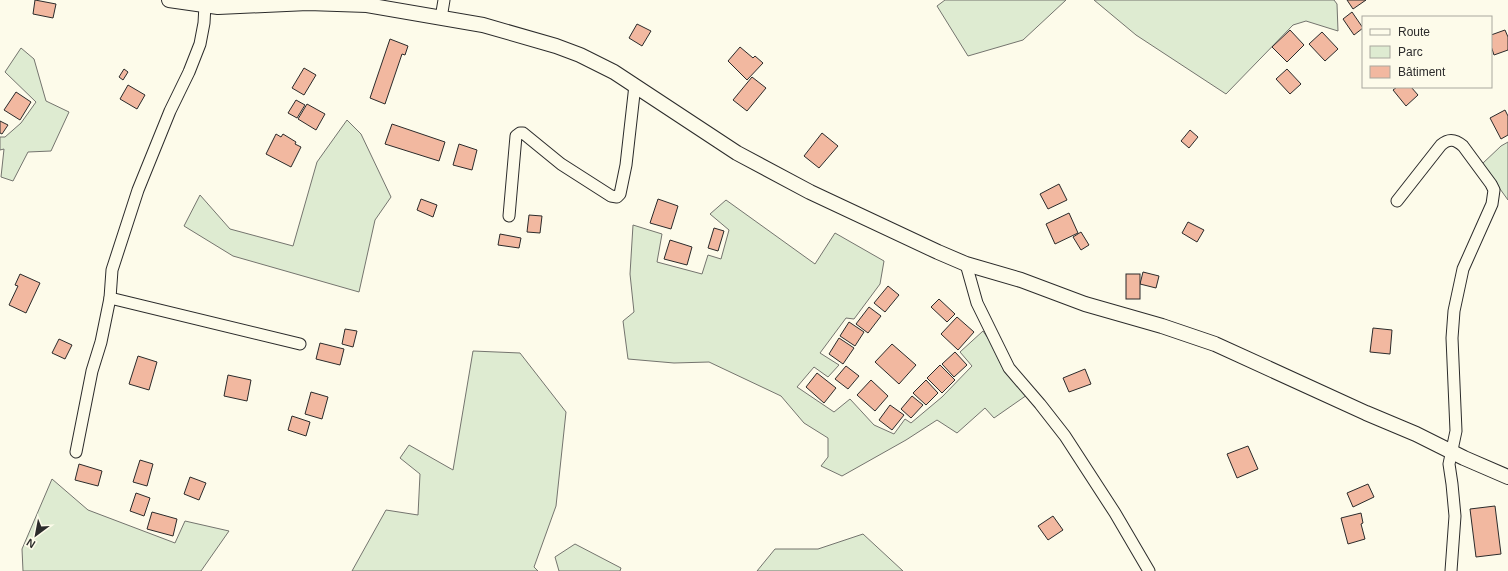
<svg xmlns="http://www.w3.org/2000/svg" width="1508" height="571" viewBox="0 0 1508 571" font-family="Arial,sans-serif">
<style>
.green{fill:#deebd1;stroke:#74746e}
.building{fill:#f2b8a0;stroke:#2b2b2b}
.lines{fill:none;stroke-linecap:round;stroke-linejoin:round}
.minor-casing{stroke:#2b2b2b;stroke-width:13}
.tertiary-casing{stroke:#2b2b2b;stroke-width:16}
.minor{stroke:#fdfbea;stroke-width:11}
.tertiary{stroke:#fdfbea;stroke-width:14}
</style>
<rect width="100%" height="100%" fill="#fdfbea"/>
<g class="green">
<polygon points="945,0 1066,0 1023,40 968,56 937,6"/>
<polygon points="1094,0 1334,0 1337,4 1338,31 1306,21 1293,25 1226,94 1136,35"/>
<polygon points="21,48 34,59 46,101 69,112 51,151 28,152 13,181 1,177 4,149 0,150 0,137 5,137 21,123 36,102 5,72"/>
<polygon points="347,120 361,134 391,197 375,220 359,292 233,256 184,226 200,195 230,229 293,246 317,162"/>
<polygon points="1508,142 1508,200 1482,164 1501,146"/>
<polygon points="726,200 815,264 835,233 884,261 880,284 854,319 846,318 820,353 839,365 828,377 814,367 797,387 834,412 850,399 874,425 894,434 905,419 911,423 942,397 972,366 960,352 983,331 1027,395 994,418 985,408 957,433 937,420 906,440 842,476 821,466 828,457 828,438 804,423 781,396 709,362 674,363 628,359 623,321 634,312 630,274 633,225 662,234 657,262 702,274 708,255 721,259 729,230 710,214"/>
<polygon points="473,351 520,353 566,412 556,506 534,567 538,571 352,571 386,510 418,515 420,474 400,458 409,445 453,470"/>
<polygon points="52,479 88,510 175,543 185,521 229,531 201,571 23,571 22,549"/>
<polygon points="863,534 903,571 757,571 775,549 818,549"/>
<polygon points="575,544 621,568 620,571 559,571 555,557"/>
</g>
<g class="building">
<polygon points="35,0 56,4 53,18 33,14"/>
<polygon points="1347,0 1366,0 1353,9"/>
<polygon points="1352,12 1363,28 1354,35 1343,19"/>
<polygon points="637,24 651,31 642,46 629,38"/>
<polygon points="1290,30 1304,45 1287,62 1272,47"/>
<polygon points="1505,30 1508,37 1508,50 1494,55 1491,46 1491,35"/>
<polygon points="1322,32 1338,49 1325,61 1309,44"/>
<polygon points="390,39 408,46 405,55 402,54 385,104 370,98"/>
<polygon points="740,47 753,58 755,56 763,63 747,80 728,61"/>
<polygon points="304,68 316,75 304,95 292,88"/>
<polygon points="124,69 128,72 123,80 119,77"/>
<polygon points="1287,69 1301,84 1290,94 1276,79"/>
<polygon points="752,77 766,88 747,111 733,100"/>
<polygon points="128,85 145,95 137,109 120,99"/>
<polygon points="1397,87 1411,87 1418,95 1406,106 1393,90"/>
<polygon points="16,92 31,102 20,120 4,110"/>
<polygon points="296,100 305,105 297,118 288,113"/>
<polygon points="307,104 325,114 316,130 298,119"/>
<polygon points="1505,110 1508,116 1508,135 1501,139 1490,118"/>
<polygon points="0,121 8,125 2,134 0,133"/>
<polygon points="392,124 445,142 439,161 385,144"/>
<polygon points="1190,130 1198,137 1189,148 1181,141"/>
<polygon points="822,133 838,146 819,168 804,156"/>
<polygon points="276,134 281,137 283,134 296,142 295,144 301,147 291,167 266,154"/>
<polygon points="459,144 477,150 472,170 453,165"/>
<polygon points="1059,184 1067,200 1048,209 1040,194"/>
<polygon points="421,199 437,205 433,217 417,210"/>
<polygon points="658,199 678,206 671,229 650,223"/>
<polygon points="1069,213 1078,233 1055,244 1046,224"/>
<polygon points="529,215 542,216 540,233 527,232"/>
<polygon points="1188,222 1204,230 1197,242 1182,233"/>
<polygon points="714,228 724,231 718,251 708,248"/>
<polygon points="1081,232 1089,245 1081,250 1073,237"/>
<polygon points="500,234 521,238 519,248 498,245"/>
<polygon points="670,240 692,247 687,265 664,259"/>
<polygon points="1143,272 1159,276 1156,288 1140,284"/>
<polygon points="20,274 40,283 26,313 9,305 18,286 15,285"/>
<rect x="1126" y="274" width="14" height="25"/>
<polygon points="888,286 899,295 885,312 874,303"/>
<polygon points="939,299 955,314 947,322 931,307"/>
<polygon points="869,307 881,316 868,333 856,324"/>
<polygon points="957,317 974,332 958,350 941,334"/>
<polygon points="849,322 864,332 855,346 840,336"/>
<polygon points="1373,328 1392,330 1390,354 1370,352"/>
<polygon points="345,329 357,331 353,347 342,344"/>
<polygon points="839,338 854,348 843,364 829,354"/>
<polygon points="59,339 72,345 65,359 52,353"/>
<polygon points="320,343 344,349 340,365 316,359"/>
<polygon points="892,344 916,365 899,384 875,362"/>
<polygon points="955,352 967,365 954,377 942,364"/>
<polygon points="138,356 157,362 149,390 129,384"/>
<polygon points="940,365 955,380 942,393 927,378"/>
<polygon points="846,366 859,376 848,389 835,379"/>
<polygon points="1085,369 1091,384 1069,392 1063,378"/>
<polygon points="817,373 836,388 824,403 806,387"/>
<polygon points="228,375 251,380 247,401 224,396"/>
<polygon points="871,380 888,396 875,411 857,395"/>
<polygon points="926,380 938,393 926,405 913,393"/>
<polygon points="311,392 328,397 322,419 305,414"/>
<polygon points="912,396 923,405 911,418 901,409"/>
<polygon points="890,405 904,415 892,430 879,420"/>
<polygon points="292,416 310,422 306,436 288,430"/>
<polygon points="1248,446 1258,469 1237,478 1227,454"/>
<polygon points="140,460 153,464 147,486 133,482"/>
<polygon points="79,464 102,471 98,486 75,480"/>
<polygon points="190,477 206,483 199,500 184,494"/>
<polygon points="1368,484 1374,497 1353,507 1347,493"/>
<polygon points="136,493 150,498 144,516 130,511"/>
<polygon points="1495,506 1501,554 1476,557 1470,509"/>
<polygon points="152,512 177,519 173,536 147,529"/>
<polygon points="1361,513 1363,523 1361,524 1365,539 1348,544 1341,518"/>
<polygon points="1053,516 1063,530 1048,540 1038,526"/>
</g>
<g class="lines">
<g class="minor-casing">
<g id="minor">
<polyline points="441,18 444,0"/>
<path d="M1397,201l44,-56c8,-7 14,-6 22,1l28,38 3,6 -2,14 -29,65 -9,42 -2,27 4,93 -7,33 3,20 3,32 -4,55"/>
<polyline points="509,216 516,136 520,133 523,133 561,164 611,196 617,197 620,194 626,165 635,85"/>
<polyline points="966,264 977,303 1009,368 1040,404 1065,436 1115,513 1149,571"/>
<polyline points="110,298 300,344"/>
<polyline points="76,452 92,371 101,342 110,298 112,270 138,190 170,111 189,72 200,44 204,23 205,5"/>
</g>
</g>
<g class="tertiary-casing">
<polyline id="tertiary" points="169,0 218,7 308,3 367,5 483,25 556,46 580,55 614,72 737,153 810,192 938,252 966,264 1021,280 1085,304 1162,326 1215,344 1366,413 1416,434 1464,458 1508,477"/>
</g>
<use href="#minor" class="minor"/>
<use href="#tertiary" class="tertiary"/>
</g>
<rect x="1362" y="16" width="130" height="72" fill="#fdfbea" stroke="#a9a89e"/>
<rect x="1370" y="29" width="20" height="6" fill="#fdfbea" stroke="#a9a89e"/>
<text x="1398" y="36" font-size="12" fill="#2b2b2b">Route</text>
<rect x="1370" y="46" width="20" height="12" fill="#deebd1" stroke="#a9a89e"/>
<text x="1398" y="56" font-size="12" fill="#2b2b2b">Parc</text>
<rect x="1370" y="66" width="20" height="12" fill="#f2b8a0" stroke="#a9a89e"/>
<text x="1398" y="76" font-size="12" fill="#2b2b2b">Bâtiment</text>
<g transform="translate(36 535) rotate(212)" stroke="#fdfbea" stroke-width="3" paint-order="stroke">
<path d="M0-3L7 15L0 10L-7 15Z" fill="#2b2b2b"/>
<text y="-6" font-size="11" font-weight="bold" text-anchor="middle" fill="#2b2b2b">N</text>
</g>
</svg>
